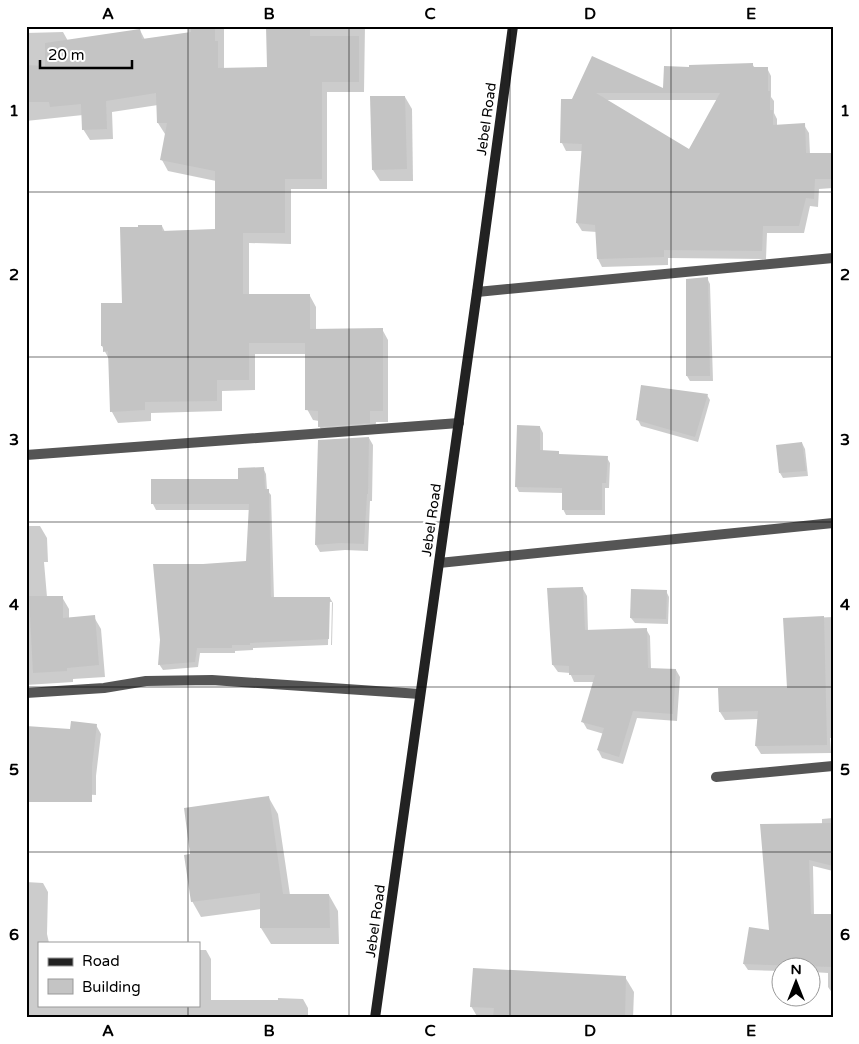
<svg xmlns="http://www.w3.org/2000/svg" width="859" height="1044" viewBox="0 0 859 1044" font-family="'Varela Round',sans-serif">
<style>
.shadow{fill:#0003;fill-rule:evenodd}
.building{fill:#c4c4c4;fill-rule:evenodd}
.lines{fill:none;stroke-linecap:round;stroke-linejoin:round}
.minor{stroke:#555;stroke-width:10}
.secondary{stroke:#222;stroke-width:10}
.grid{fill:none;stroke:#000;stroke-width:1;stroke-opacity:0.55}
.labels{text-anchor:middle;stroke-width:5;stroke-linejoin:round;paint-order:stroke}
.street-label{font-size:14px;fill:#000;stroke:#fff}
.neatline{fill:none;stroke:#000;stroke-width:2}
.grid-label{font-size:16px;text-anchor:middle;font-weight:bold;fill:#000}
</style>
<rect width="100%" height="100%" fill="#fff"/>
<g class="shadow">
<polygon points="188,26 224,26 224,69 268,68 268,26 365,26 364,92 327,92 327,189 291,189 291,244 249,243 249,296 310,296 316,307 316,330 382,329 388,340 388,422 376,422 375,434 326,437 319,426 319,421 313,420 307,409 307,354 255,354 255,390 222,391 222,411 151,413 151,421 118,423 112,412 110,361 102,346 162,226 165,232 216,230 216,181 168,171 162,160 166,134 165,134 158,123 158,105 112,112 113,139 90,140 83,129 83,115 26,121 26,33 63,32 68,41 140,30 145,40 188,34"/>
<path d="M592,58l73,32 25,-22 62,-4 3,4h12l4,8v21l3,4v12l3,6v7l27,-1 5,8 1,21 23,-1v35l-14,1 -1,18 -8,-1 -6,27h-37l-1,26 -98,-1v7l-66,2 -4,-8 -1,-27 -15,-1 -5,-8 6,-72h-17l-4,-8 10,-43zM606,100h111l-28,50z"/>
<polygon points="405,97 412,109 413,181 380,181 373,170"/>
<polygon points="707,278 710,284 713,381 690,381 687,376"/>
<polygon points="707,395 710,400 698,442 641,426 638,420"/>
<polygon points="540,427 543,433 543,451 558,452 560,456 607,458 610,463 609,488 605,488 605,515 566,515 563,509 564,493 519,492 516,486"/>
<polygon points="369,438 373,445 372,501 370,501 368,551 345,550 320,552 316,545"/>
<polygon points="802,443 805,449 808,476 783,478 780,473"/>
<polygon points="263,468 266,474 267,490 271,495 274,598 330,598 333,603 332,645 331,645 332,602 329,602 328,645 253,648 253,650 235,651 235,653 200,653 198,667 163,670 159,664 203,565 248,562 250,510 156,510 153,504 152,481 240,481"/>
<polygon points="26,526 40,526 47,538 48,562 44,562 47,597 62,597 69,609 69,618 94,617 101,629 105,677 73,679 73,682 26,685"/>
<polygon points="583,589 587,596 588,631 646,629 650,636 651,669 676,670 680,677 677,721 637,718 623,764 602,758 598,750 604,734 587,729 583,722 595,682 574,682 570,673 558,672 553,665"/>
<polygon points="666,591 669,597 668,624 635,623 631,618"/>
<polygon points="833,617 833,738 830,738 831,753 761,754 756,746 758,719 725,720 720,712 788,689 785,619"/>
<polygon points="96,725 101,734 96,776 96,795 26,791 71,730"/>
<polygon points="269,798 278,814 290,895 329,895 338,911 339,944 271,944 261,928 261,909 201,917 192,901 192,855"/>
<polygon points="833,818 833,871 813,866 814,915 833,915 833,994 828,987 828,973 812,972 812,966 782,966 782,971 748,970 744,964 770,932 822,824 822,819"/>
<polygon points="26,882 43,883 48,892 47,934 49,943 39,943 39,1005 199,1005 199,950 206,950 211,959 211,1000 278,1000 278,998 303,999 308,1008 308,1018 26,1018"/>
<polygon points="625,977 634,992 633,1018 478,1018 471,1006"/>
</g>
<g class="building">
<polygon points="191,26 215,26 215,41 218,41 218,68 267,67 266,26 310,26 310,36 359,36 359,82 322,82 322,179 285,179 285,233 243,233 243,294 310,294 310,329 383,328 383,411 370,411 370,423 318,427 318,411 305,410 305,343 249,343 249,380 217,380 217,401 145,402 145,410 110,412 108,351 103,352 103,346 101,346 101,303 122,303 120,227 138,227 138,225 162,225 162,231 215,229 215,171 160,160 167,123 157,123 156,93 106,101 107,129 82,130 81,104 50,107 49,102 26,102 26,65 45,66 45,43 140,29 142,39 191,32"/>
<path d="M592,56l71,32 1,-22 25,1v-2l64,-2v4h15v24h2v19h3v15l32,-2 1,30h27v26h-18l-1,20 -8,-1 -7,28h-36l-1,25 -98,-1v7l-67,2 -2,-34 -19,-2 6,-79 -22,-1 1,-44h11zM596,93h124l-31,56z"/>
<polygon points="370,96 405,96 407,169 372,170"/>
<polygon points="708,277 710,376 686,376 686,279"/>
<polygon points="641,385 708,394 695,437 636,420"/>
<polygon points="517,425 540,426 540,450 559,451 559,454 608,456 606,483 602,483 602,510 562,510 562,488 515,487"/>
<polygon points="369,437 368,494 367,494 364,544 340,543 315,545 318,440"/>
<polygon points="802,442 806,471 779,473 776,445"/>
<polygon points="264,467 265,489 269,489 271,597 330,597 329,639 250,643 250,645 232,645 232,648 197,648 195,662 158,665 160,640 153,564 203,564 246,561 249,504 151,504 151,479 238,479 238,468"/>
<polygon points="583,587 585,630 647,628 648,668 676,669 673,714 633,711 619,757 597,750 604,728 581,722 595,675 569,675 569,666 552,665 547,588"/>
<polygon points="631,589 667,590 666,619 630,618"/>
<polygon points="29,596 63,596 63,618 95,615 99,665 67,668 67,671 33,673"/>
<polygon points="824,616 827,745 755,746 758,711 719,712 718,688 787,688 783,618"/>
<polygon points="71,721 97,724 92,766 92,802 26,802 26,726 70,729"/>
<polygon points="269,796 283,894 329,894 330,928 260,928 260,893 191,902 184,855 190,854 184,808"/>
<polygon points="833,823 833,866 809,860 811,914 833,914 833,967 743,964 749,927 769,930 760,824"/>
<polygon points="473,968 626,976 625,1018 493,1018 494,1008 470,1007"/>
</g>
<g class="lines">
<g class="minor">
<polyline points="477,292 833,258"/>
<polyline points="26,455 459,423"/>
<polyline points="439,563 833,523"/>
<polyline points="26,693 104,688 146,681 212,680 420,694"/>
<polyline points="716,777 833,766"/>
</g>
<polyline class="secondary" points="375,1018 477,292 513,26"/>
</g>
<path class="grid" d="M188,26v917M349,26v992M510,26v992M671,26v992M26,192h807M26,357h807M26,522h807M26,687h807M26,852h807M188,1005v13"/>
<g class="labels">
<g class="street-label">
<text transform="translate(486 119) rotate(-82)" y="5">Jebel Road</text>
<text transform="translate(431 520) rotate(-82)" y="5">Jebel Road</text>
<text transform="translate(375 921) rotate(-82)" y="5">Jebel Road</text>
</g>
</g>
<rect width="859" height="1044" fill="none" stroke="#ffffff" stroke-width="55"/>
<rect x="38" y="942" width="162" height="65" fill="#ffffff" stroke="#999999"/>
<rect x="48" y="958" width="25" height="8" fill="#222222" stroke="#999999"/>
<text x="82" y="966" font-size="15" fill="#000000">Road</text>
<rect x="48" y="979" width="25" height="15" fill="#c4c4c4" stroke="#999999"/>
<text x="82" y="992" font-size="15" fill="#000000">Building</text>
<g transform="translate(796 982)"><circle r="24" fill="#ffffff" stroke="#999999"/>
<path d="M0-4L9 19L0 12L-9 19Z" fill="#000000"/>
<text y="-8" font-size="14" font-weight="bold" text-anchor="middle" fill="#000000">N</text>
</g>
<path d="M40 60v8h92v-8" fill="none" stroke="#000000" stroke-width="2.5"/>
<text x="48" y="60" font-size="15" fill="#000000" stroke="#ffffff" stroke-width="4" paint-order="stroke">20 m</text>
<rect x="28" y="28" width="804" height="988" class="neatline"/>
<g class="grid-label">
<text x="108" y="19">A</text>
<text x="269" y="19">B</text>
<text x="430" y="19">C</text>
<text x="590" y="19">D</text>
<text x="751" y="19">E</text>
<text x="14" y="116">1</text>
<text x="845" y="116">1</text>
<text x="14" y="280">2</text>
<text x="845" y="280">2</text>
<text x="14" y="445">3</text>
<text x="845" y="445">3</text>
<text x="14" y="610">4</text>
<text x="845" y="610">4</text>
<text x="14" y="775">5</text>
<text x="845" y="775">5</text>
<text x="14" y="940">6</text>
<text x="845" y="940">6</text>
<text x="108" y="1036">A</text>
<text x="269" y="1036">B</text>
<text x="430" y="1036">C</text>
<text x="590" y="1036">D</text>
<text x="751" y="1036">E</text>
</g>
</svg>
